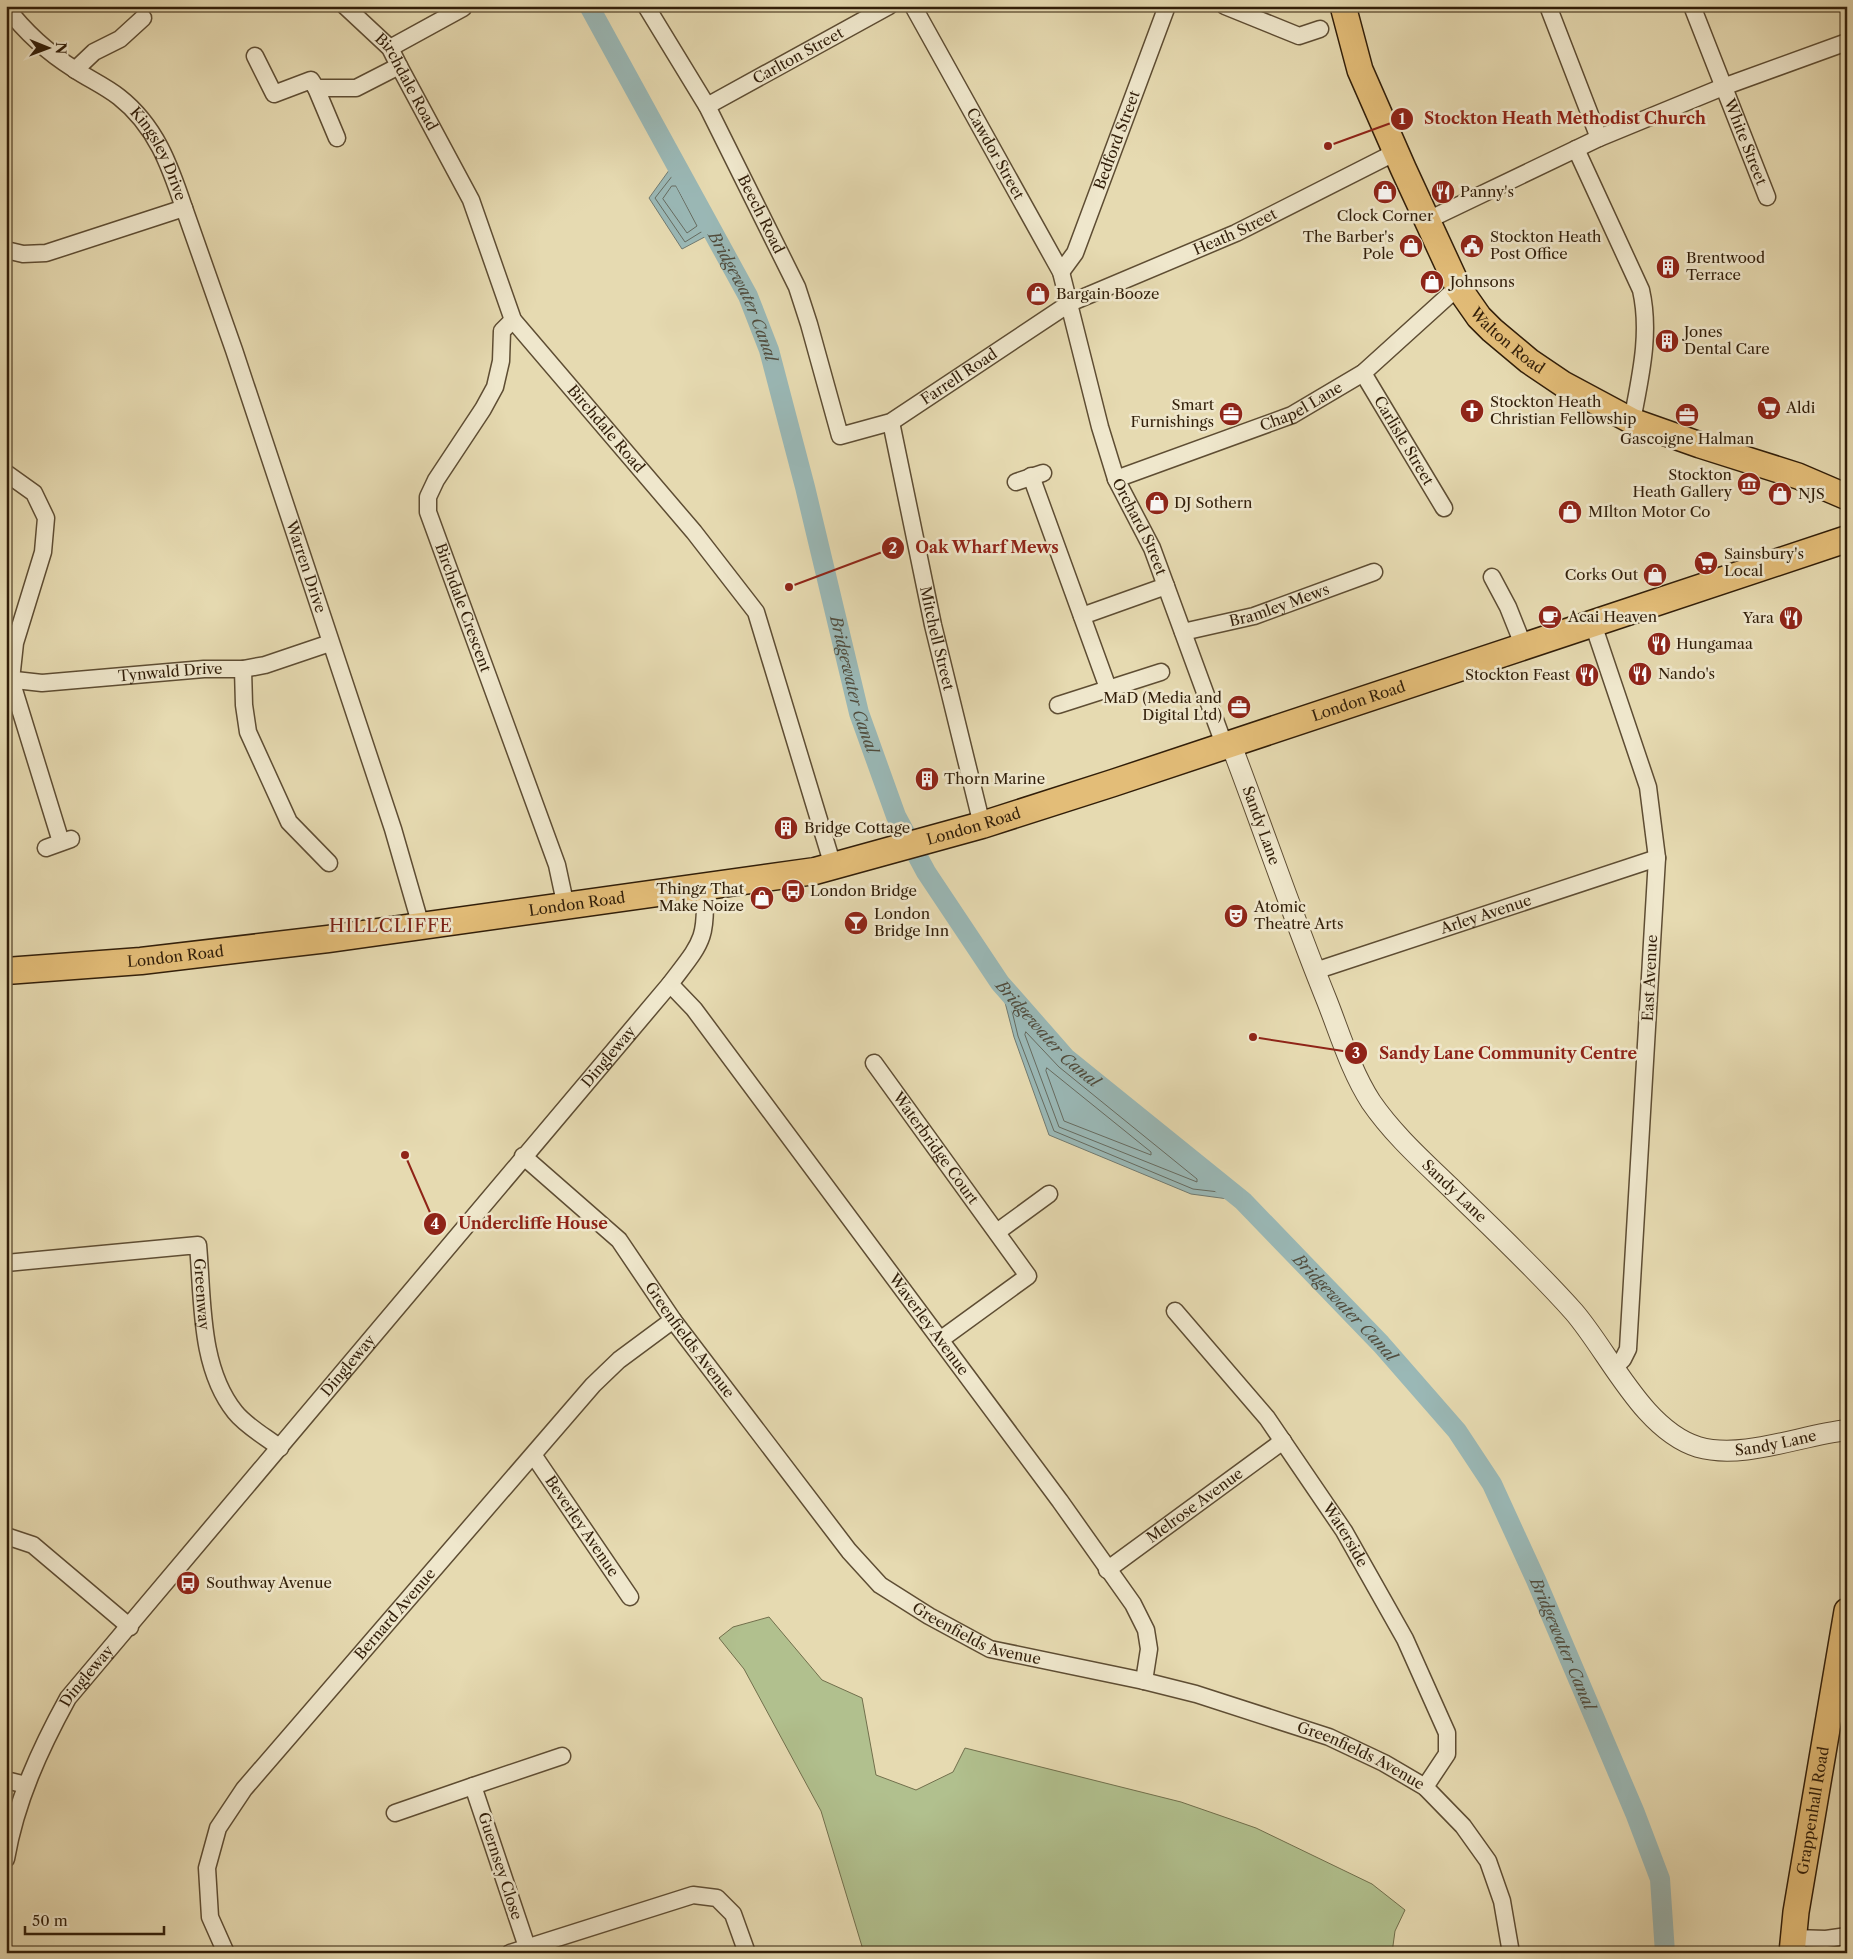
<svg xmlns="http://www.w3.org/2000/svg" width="1853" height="1959" viewBox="0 0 1853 1959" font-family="'Libre Caslon Text',serif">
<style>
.green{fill:#b1c08e;stroke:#716f4c}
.water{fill:#9ab8b6;stroke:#707a71}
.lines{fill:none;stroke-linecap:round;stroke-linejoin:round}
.shore{stroke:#666b60;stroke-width:1}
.canal{stroke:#9ab8b6;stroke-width:20}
.minor-casing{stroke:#5e4d33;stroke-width:19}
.tertiary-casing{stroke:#5e4d33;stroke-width:22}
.primary-casing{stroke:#311e09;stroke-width:28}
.trunk-casing{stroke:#311e09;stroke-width:29}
.minor{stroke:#efe7cc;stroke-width:16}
.tertiary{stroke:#efe7cc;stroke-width:20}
.primary{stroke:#e3bd78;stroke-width:25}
.trunk{stroke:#e3bd78;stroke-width:26}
.labels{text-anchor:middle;stroke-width:5;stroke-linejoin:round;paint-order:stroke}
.street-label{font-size:15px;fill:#311e09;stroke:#efe7cc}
.poi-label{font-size:15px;fill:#311e09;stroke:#efe7cc;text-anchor:start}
.water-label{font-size:16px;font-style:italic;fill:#504c3d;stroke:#efe7cc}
.quarter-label{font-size:18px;letter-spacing:1px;fill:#7a1f14;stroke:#efe7cc}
.leader{fill:none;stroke:#8f2418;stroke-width:2}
.callout-dot{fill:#8f2418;stroke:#efe7cc;stroke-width:2}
.mark-label{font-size:15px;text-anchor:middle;font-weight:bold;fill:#fff}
.callout-label{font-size:16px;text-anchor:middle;font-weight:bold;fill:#8f2418;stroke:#efe7cc;stroke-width:5;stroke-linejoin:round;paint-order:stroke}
</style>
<rect width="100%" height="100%" fill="#e6dab1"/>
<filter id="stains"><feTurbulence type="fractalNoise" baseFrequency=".004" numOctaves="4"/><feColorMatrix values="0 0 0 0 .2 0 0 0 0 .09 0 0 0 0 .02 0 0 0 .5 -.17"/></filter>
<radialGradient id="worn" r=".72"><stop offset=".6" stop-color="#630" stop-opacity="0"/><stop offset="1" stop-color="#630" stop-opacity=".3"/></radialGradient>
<polygon class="green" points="769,1617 822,1680 862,1698 876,1775 916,1790 953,1772 965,1748 1181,1802 1256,1828 1372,1884 1405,1910 1395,1931 1392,1953 864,1953 821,1811 744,1669 719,1638 733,1627"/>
<g class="water">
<polygon points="675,162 714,232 682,249 649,198"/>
<polygon points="1000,983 1066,1058 1243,1201 1191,1194 1049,1135 1014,1037"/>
</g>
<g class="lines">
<g class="shore">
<polygon points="676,174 706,229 685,242 655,198 673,175"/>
<polygon points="672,186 676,186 697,226 687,233 663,199"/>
<polygon points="1014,1008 1063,1062 1219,1188 1219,1192 1193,1189 1054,1131 1018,1036 1012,1011"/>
<polygon points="1026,1032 1059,1067 1197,1179 1197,1182 1059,1127 1025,1035"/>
<polygon points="1047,1068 1151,1152 1151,1155 1064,1121 1046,1071"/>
</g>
<path class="canal" id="s1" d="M589,6l159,290 21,54 36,137 54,226 37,103 30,56 74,111 66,75 177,143 138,143 76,87 35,53 44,96 99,233 25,66 5,74"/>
<g class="minor-casing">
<g id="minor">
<path id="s2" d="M345,6l45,42 9,18 72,134 42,120 181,212 62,80 77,254"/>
<path id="s3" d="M646,6l61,100 90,181 12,37 31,112 51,-14 179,-119 166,-70 160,-81"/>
<path id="s4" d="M913,6l148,266 39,155 16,52 36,69 69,188 8,10"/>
<polyline points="1225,6 1299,36 1320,29"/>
<polyline points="1548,6 1599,138"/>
<path id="s5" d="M1692,6l75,191"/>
<path id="s6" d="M6,7c19,25 41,45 68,62 15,10 31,17 45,28 37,29 51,69 65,111l-138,45 -23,1 -17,-4"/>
<polyline points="390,48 463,8"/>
<polyline points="255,56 274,94 311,80 316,88 356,88 399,66"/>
<polyline points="75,70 94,52 120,39 143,18"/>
<polyline points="316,88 337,138"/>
<path id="s7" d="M707,106l182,-100"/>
<path d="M1576,149l65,141c10,44 -1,88 -9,131"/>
<path id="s8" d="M184,208l50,142 159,479 28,97"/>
<polyline points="1428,220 1599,138 1723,87 1847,42"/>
<path id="s9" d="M1061,272l14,-19 92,-247"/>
<path id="s10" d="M513,320l-11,11 -1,30 -6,26 -12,22 -47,71 -8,17v15l129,353 9,42"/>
<path id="s11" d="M1363,373l81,135"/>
<path id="s12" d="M891,422l42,203 49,200"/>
<polyline points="6,473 34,493 46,518 43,552 15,643 11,680 61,842"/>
<polyline points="1031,476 1108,688"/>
<path id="s13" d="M1116,479l176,-64 71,-42 95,-86"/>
<polyline points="1016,482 1043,473"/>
<polyline points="1492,577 1508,607 1524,647"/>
<polyline points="1082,616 1166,586"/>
<polyline points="1593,624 1648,787 1657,858 1628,1349 1623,1359 1615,1367"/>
<path id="s14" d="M1183,632l71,-16 120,-44"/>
<polyline points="243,669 244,705 248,732 289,822 329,863"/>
<path id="s15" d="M6,679l36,4 162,-14h39l22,-4 65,-22"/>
<polyline points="1058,705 1161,672"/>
<polyline points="46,848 71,839"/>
<path id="s16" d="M1315,971l342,-113"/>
<path id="s17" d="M670,984l24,25 366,492 73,103 13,26 3,19 -5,32"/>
<path id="s18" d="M874,1063l154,213 -88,64"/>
<path id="s19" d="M523,1156l96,84 54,80 176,231 31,34 49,31 61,33 154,32 52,13 133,43 55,26 41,24 38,39 25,35 14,40 9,52"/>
<polyline points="997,1232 1049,1194"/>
<path id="s20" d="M6,1263l192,-18c5,54 1,122 37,167 11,14 31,25 45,36"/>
<path id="s21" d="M1175,1311l92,107 77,113 61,108 42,94v21l-22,33"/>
<path id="s22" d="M534,1456l96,141"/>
<polyline points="6,1536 33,1545 130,1627"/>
<path id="s23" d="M1107,1570l176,-129"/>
<polyline points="6,1780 26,1785"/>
<polyline points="395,1813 473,1786"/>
<path id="s24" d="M6,1859c10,-58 34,-110 62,-161l602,-714c31,-41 38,-44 34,-98"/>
<polyline points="1793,1938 1826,1939 1847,1936"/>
<polyline points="527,1947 473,1786 562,1756"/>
<path id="s25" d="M226,1953l-16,-36 -3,-49 11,-40 26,-39 349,-404 26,-25 54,-40"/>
<polyline points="510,1953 693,1895 717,1898 733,1914 747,1953"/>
</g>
</g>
<g class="tertiary-casing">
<g id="tertiary">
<path id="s26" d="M1229,746l6,9c31,82 59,165 92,246 13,33 24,70 44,101 22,32 51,58 79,85 42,41 85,81 124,125 36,42 69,118 124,135 45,13 103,-12 149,-17"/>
</g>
</g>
<g class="primary-casing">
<g id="primary">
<path id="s27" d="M1343,6l17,64 43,98 55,119 21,30 13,13 37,31 34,23 69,37 68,24 98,31 49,21"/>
<path id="s28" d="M1792,1953l4,-41 51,-301"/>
</g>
</g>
<g class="trunk-casing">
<g id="trunk">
<path id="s29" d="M6,971l135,-10 187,-22 487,-68 167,-46 131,-42 734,-244"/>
</g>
</g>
<use href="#minor" class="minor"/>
<use href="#tertiary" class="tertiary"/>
<use href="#primary" class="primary"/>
<use href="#trunk" class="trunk"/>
</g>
<defs>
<g id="shop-disc" transform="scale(1.25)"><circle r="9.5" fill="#8f2418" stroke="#efe7cc"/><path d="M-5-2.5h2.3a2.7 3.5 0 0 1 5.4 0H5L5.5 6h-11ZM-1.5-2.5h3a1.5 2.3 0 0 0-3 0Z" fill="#fff"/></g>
<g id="restaurant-disc" transform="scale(1.25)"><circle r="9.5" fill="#8f2418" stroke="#efe7cc"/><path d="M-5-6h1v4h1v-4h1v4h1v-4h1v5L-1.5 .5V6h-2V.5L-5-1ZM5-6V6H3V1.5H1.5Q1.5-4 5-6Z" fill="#fff"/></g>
<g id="civic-disc" transform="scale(1.25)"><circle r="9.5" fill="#8f2418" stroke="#efe7cc"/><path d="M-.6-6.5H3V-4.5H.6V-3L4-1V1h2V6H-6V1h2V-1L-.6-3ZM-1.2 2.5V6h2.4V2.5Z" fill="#fff"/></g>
<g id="building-disc" transform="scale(1.25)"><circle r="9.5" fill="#8f2418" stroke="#efe7cc"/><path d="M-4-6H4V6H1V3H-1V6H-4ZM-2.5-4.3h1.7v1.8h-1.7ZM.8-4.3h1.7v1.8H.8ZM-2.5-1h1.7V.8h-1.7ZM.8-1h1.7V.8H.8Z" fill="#fff"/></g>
<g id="supermarket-disc" transform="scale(1.25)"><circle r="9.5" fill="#8f2418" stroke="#efe7cc"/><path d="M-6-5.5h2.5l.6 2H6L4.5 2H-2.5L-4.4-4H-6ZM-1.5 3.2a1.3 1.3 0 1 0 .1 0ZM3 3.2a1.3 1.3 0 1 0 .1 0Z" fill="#fff"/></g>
<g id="church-disc" transform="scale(1.25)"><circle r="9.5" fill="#8f2418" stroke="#efe7cc"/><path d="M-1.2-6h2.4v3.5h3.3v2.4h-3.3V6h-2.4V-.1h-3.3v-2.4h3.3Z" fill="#fff"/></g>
<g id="office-disc" transform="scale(1.25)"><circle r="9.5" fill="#8f2418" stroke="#efe7cc"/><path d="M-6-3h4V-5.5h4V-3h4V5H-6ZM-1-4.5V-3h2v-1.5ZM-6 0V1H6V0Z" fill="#fff"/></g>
<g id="museum-disc" transform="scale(1.25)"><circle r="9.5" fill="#8f2418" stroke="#efe7cc"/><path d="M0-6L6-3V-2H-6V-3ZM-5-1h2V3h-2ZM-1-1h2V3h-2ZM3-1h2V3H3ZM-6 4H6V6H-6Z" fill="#fff"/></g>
<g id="cafe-disc" transform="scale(1.25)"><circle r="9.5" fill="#8f2418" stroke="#efe7cc"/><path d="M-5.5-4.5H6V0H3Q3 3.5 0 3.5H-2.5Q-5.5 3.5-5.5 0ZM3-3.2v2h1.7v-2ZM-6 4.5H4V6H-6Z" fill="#fff"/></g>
<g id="bus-disc" transform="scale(1.25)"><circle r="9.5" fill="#8f2418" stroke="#efe7cc"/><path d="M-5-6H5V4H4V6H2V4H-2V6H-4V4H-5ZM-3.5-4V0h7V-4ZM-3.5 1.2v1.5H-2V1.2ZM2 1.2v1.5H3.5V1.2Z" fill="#fff"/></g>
<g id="theatre-disc" transform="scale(1.25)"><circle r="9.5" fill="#8f2418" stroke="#efe7cc"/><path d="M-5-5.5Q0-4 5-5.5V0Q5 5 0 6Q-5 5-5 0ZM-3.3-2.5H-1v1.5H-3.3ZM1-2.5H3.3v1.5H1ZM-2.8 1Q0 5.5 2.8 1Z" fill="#fff"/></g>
<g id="bar-disc" transform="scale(1.25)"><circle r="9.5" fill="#8f2418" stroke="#efe7cc"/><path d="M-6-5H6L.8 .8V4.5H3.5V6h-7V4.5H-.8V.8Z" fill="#fff"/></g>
</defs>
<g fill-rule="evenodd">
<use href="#shop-disc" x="1385" y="192"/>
<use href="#restaurant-disc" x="1443" y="192"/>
<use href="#shop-disc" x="1411" y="246"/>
<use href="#civic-disc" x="1472" y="246"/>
<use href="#building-disc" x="1668" y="267"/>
<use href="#shop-disc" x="1432" y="282"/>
<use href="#shop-disc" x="1038" y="294"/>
<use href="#building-disc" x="1667" y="341"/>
<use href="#supermarket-disc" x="1769" y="408"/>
<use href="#church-disc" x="1472" y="411"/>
<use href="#office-disc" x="1231" y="414"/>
<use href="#office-disc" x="1687" y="415"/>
<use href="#museum-disc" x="1749" y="484"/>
<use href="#shop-disc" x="1780" y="494"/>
<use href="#shop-disc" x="1157" y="503"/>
<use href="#shop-disc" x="1570" y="512"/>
<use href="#supermarket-disc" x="1706" y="563"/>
<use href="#shop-disc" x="1655" y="575"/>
<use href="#cafe-disc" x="1550" y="617"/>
<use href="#restaurant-disc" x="1791" y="618"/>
<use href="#restaurant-disc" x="1659" y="644"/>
<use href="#restaurant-disc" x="1640" y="674"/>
<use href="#restaurant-disc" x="1587" y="675"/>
<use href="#office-disc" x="1239" y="707"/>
<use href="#building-disc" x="927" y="779"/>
<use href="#building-disc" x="786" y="828"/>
<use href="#bus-disc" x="793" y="891"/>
<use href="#shop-disc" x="762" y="898"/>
<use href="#theatre-disc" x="1236" y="916"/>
<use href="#bar-disc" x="856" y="923"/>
<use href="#bus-disc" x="188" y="1583"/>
</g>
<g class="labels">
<g class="street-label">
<text dy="5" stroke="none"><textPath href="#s7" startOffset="104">Carlton Street</textPath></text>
<text dy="5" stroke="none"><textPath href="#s2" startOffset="99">Birchdale Road</textPath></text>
<text dy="5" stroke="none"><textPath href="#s9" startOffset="144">Bedford Street</textPath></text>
<text dy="5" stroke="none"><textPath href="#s5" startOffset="146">White Street</textPath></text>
<text dy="5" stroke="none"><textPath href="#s4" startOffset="169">Cawdor Street</textPath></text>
<text dy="5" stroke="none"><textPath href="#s6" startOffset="216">Kingsley Drive</textPath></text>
<text dy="5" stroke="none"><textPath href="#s3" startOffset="238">Beech Road</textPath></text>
<text dy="5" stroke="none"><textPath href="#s3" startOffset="922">Heath Street</textPath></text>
<text dy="5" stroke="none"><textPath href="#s27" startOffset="378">Walton Road</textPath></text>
<text dy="5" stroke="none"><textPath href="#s3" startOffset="609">Farrell Road</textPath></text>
<text dy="5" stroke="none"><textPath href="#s13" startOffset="199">Chapel Lane</textPath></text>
<text dy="5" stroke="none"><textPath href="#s2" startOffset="504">Birchdale Road</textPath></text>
<text dy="5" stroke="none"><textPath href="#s11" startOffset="79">Carlisle Street</textPath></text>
<text dy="5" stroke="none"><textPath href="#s4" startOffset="572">Orchard Street</textPath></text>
<text dy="5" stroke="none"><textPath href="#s8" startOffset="379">Warren Drive</textPath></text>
<text dy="5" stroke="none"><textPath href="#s14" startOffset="100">Bramley Mews</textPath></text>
<text dy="5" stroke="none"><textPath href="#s10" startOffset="318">Birchdale Crescent</textPath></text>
<text dy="5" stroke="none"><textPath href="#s12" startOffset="221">Mitchell Street</textPath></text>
<text dy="5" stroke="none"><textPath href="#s15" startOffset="165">Tynwald Drive</textPath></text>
<text dy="5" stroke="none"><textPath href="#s29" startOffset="1385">London Road</textPath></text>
<text dy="5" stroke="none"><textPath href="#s26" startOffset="86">Sandy Lane</textPath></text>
<text dy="5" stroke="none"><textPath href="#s29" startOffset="980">London Road</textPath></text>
<text dy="5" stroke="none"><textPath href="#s29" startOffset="575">London Road</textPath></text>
<text dy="5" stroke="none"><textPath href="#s16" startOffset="180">Arley Avenue</textPath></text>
<text dy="5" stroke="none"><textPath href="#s29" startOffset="170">London Road</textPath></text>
<text transform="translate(1650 978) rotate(-87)" y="5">East Avenue</text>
<text dy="5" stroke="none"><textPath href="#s24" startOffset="1012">Dingleway</textPath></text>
<text dy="5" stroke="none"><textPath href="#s18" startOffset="105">Waterbridge Court</textPath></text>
<text dy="5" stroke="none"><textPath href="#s26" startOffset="506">Sandy Lane</textPath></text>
<text dy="5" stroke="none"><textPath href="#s20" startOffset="242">Greenway</textPath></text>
<text dy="5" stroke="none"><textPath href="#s17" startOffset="428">Waverley Avenue</textPath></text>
<text dy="5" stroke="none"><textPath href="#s19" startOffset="250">Greenfields Avenue</textPath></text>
<text dy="5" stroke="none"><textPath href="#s24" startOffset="608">Dingleway</textPath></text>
<text dy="5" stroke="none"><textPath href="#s26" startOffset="941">Sandy Lane</textPath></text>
<text dy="5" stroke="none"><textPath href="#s23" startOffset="109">Melrose Avenue</textPath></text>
<text dy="5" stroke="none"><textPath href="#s22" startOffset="85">Beverley Avenue</textPath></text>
<text dy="5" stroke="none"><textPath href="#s21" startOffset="282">Waterside</textPath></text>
<text dy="5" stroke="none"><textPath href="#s25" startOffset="408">Bernard Avenue</textPath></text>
<text dy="5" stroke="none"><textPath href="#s19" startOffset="670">Greenfields Avenue</textPath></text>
<text dy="5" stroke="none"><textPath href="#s24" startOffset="202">Dingleway</textPath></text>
<text dy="5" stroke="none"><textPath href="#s19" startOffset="1075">Greenfields Avenue</textPath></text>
<text dy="5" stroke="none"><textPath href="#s28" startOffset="144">Grappenhall Road</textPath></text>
<text transform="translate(500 1866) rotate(72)" y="5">Guernsey Close</text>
</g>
<g class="poi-label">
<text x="1460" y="197">Panny's</text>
<text x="1385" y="221" text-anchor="middle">Clock Corner</text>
<text x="1394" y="242" text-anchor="end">The Barber's<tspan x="1394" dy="17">Pole</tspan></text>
<text x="1490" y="242">Stockton Heath<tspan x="1490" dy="17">Post Office</tspan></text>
<text x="1686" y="263">Brentwood<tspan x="1686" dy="17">Terrace</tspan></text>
<text x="1450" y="287">Johnsons</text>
<text x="1056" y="299">Bargain Booze</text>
<text x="1684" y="337">Jones<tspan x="1684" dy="17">Dental Care</tspan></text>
<text x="1490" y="407">Stockton Heath<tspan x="1490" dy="17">Christian Fellowship</tspan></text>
<text x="1214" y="410" text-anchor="end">Smart<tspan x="1214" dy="17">Furnishings</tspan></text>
<text x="1786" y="413">Aldi</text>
<text x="1687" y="444" text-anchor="middle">Gascoigne Halman</text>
<text x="1732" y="480" text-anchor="end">Stockton<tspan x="1732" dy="17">Heath Gallery</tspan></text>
<text x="1798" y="499">NJS</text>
<text x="1174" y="508">DJ Sothern</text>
<text x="1588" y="517">MIlton Motor Co</text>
<text x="1724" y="559">Sainsbury's<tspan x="1724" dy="17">Local</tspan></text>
<text x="1638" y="580" text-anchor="end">Corks Out</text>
<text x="1568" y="622">Acai Heaven</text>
<text x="1774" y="623" text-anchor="end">Yara</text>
<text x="1676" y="649">Hungamaa</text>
<text x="1658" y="679">Nando's</text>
<text x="1570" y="680" text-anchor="end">Stockton Feast</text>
<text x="1222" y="703" text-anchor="end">MaD (Media and<tspan x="1222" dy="17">Digital Ltd)</tspan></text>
<text x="944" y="784">Thorn Marine</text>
<text x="804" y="833">Bridge Cottage</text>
<text x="744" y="894" text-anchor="end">Thingz That<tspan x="744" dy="17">Make Noize</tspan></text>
<text x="810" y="896">London Bridge</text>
<text x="1254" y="912">Atomic<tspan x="1254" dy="17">Theatre Arts</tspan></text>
<text x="874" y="919">London<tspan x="874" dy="17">Bridge Inn</tspan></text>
<text x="206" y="1588">Southway Avenue</text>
</g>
<g class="water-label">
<text dy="6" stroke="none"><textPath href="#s1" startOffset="329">Bridgewater Canal</textPath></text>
<text dy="6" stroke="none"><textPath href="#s1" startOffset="734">Bridgewater Canal</textPath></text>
<text dy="6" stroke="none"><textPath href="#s1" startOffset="1139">Bridgewater Canal</textPath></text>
<text dy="6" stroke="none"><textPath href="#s1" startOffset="1544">Bridgewater Canal</textPath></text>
<text dy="6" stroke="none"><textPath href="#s1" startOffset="1949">Bridgewater Canal</textPath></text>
</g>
<g class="quarter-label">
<text x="391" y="932">HILLCLIFFE</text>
</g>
</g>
<path class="leader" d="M1328 146L1402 119M789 587L893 548M1253 1037L1356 1053M405 1155L435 1224"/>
<g class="callout-dot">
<circle cx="1328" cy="146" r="5"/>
<circle cx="789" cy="587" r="5"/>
<circle cx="1253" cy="1037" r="5"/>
<circle cx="405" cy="1155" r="5"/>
<circle cx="1402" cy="119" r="12"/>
<circle cx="893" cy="548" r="12"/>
<circle cx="1356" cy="1053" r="12"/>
<circle cx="435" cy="1224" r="12"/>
</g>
<g class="mark-label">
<text x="1402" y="124">1</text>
<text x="893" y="553">2</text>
<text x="1356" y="1058">3</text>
<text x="435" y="1229">4</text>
</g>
<g class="callout-label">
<text x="1565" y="124">Stockton Heath Methodist Church</text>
<text x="987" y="553">Oak Wharf Mews</text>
<text x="1508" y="1059">Sandy Lane Community Centre</text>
<text x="533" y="1229">Undercliffe House</text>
</g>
<rect width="1853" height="1959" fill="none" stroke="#e6dab1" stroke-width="25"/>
<rect x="8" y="8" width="1838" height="1944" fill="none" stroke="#311e09" stroke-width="2.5"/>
<rect x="12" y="12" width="1828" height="1934" fill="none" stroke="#311e09"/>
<g transform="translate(48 48) rotate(91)" stroke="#efe7cc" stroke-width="4" paint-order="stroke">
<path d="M0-4L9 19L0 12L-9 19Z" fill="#311e09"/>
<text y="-8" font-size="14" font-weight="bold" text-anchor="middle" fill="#311e09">N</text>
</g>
<path d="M25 1926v8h139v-8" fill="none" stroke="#311e09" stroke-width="2.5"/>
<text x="32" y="1926" font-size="15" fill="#311e09" stroke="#efe7cc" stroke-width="4" paint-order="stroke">50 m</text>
<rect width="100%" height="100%" filter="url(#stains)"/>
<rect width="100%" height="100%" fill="url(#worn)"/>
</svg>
